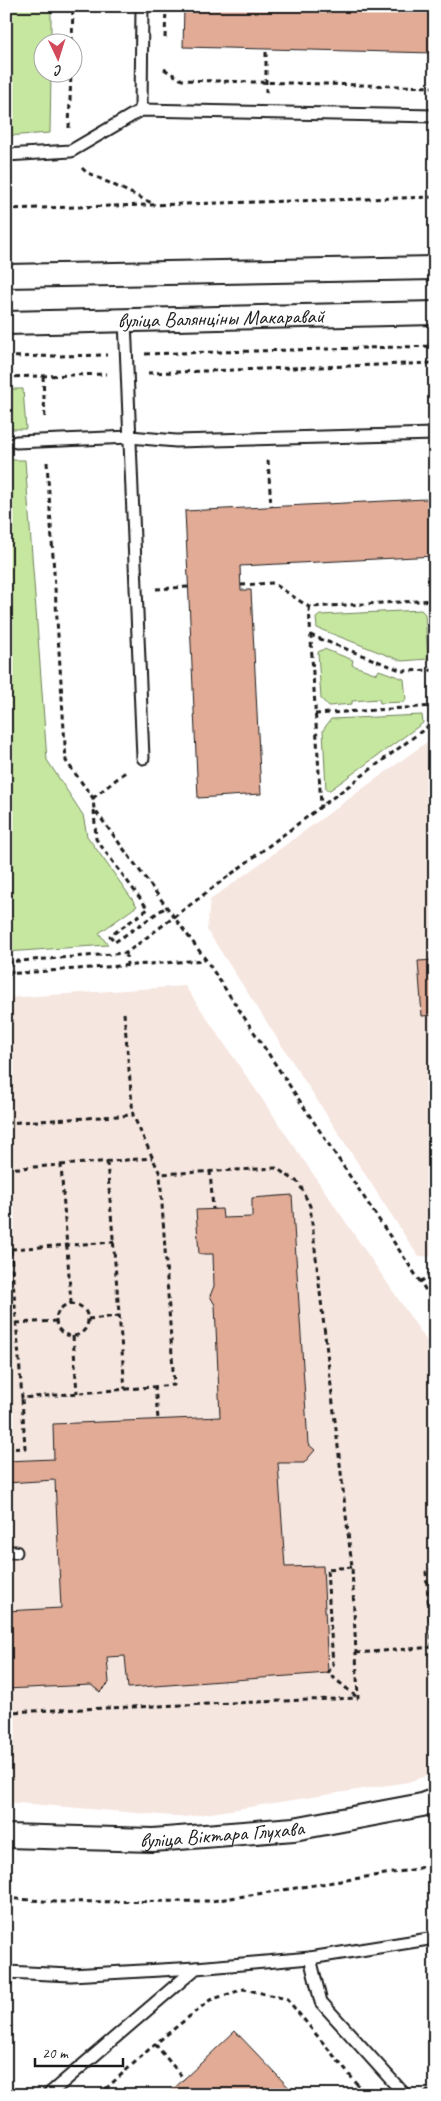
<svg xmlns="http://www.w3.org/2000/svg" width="441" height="2101" viewBox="0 0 441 2101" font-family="Caveat,sans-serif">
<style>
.built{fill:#f6e6e0}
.green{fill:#c6e79f;stroke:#71825e}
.building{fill:#e1ab96;stroke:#1c1c1c}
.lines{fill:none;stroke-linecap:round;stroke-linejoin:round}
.lane-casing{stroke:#1c1c1c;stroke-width:15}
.street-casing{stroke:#1c1c1c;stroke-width:26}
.path{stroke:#1c1c1c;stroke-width:3;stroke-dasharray:5 4;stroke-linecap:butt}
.lane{stroke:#fff;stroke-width:11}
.street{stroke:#fff;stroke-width:22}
.labels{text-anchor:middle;stroke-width:4;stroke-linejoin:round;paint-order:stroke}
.street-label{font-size:21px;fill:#1c1c1c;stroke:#fff}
</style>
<rect width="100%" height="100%" fill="#fff"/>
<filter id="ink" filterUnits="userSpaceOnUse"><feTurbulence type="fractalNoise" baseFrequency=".02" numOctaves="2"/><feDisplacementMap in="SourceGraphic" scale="10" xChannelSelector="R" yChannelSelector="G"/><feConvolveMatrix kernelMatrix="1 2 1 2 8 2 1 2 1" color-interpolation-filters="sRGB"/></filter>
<g filter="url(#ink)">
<g class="built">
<polygon points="435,736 435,1257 418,1256 207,930 210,900"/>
<polygon points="185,986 435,1353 435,1773 408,1782 185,1817 6,1802 6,998"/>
</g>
<g class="green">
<polygon points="6,6 51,6 51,42 42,42 42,72 51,73 50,133 6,136"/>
<polygon points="6,389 23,389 26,429 6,429"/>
<polygon points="6,460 25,460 47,760 83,815 87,836 137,906 99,933 108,945 6,952"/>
<polygon points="421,610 425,614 428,659 402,661 317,628 316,618 320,615"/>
<polygon points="324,649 353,660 352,665 377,674 379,670 404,679 406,700 404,702 380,703 379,699 352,701 352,704 329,706 321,699 318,652"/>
<polygon points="422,715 423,723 330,790 326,790 323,730 331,719"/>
</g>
<g class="building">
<polygon points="184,6 435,6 435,53 183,47"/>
<polygon points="426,499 435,499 435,556 240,566 241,590 251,590 261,794 198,798 185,511"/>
<polygon points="435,960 435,1015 422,1016 418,961"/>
<polygon points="292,1195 308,1444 315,1450 304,1463 278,1463 285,1567 323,1566 328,1673 128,1688 125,1656 107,1657 109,1683 100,1692 91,1685 6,1689 6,1611 61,1608 55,1480 6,1483 6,1461 54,1459 53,1424 220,1417 215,1305 210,1296 214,1286 213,1254 199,1254 196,1210 222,1209 223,1218 252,1217 252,1198"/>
<polygon points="235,2031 296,2095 167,2095"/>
</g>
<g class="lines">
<g class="lane-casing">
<g id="lane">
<polyline points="141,110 142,6"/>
<polyline points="6,155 71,151 141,110 435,116"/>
<polyline points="125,320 143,758"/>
<polyline points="16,442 130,437 176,441 435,434"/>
<polyline points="6,1552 16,1552"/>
<polyline points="6,1972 71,1975 196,1968"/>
<polyline points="48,2095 196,1968 310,1958"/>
<polyline points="405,2095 321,2002 310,1958 435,1938"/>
</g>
</g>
<g class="street-casing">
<g id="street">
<polyline points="6,276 435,268"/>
<path id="s1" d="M6,323l429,-10"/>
<path id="s2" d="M6,1836l147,4 141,-11 128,-24 13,-5"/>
</g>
</g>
<g class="path">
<polyline points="165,38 166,6"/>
<polyline points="72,42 73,6"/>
<polyline points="164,69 182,80 435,87"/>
<polyline points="266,93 266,49"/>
<polyline points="69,128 71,72"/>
<polyline points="82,168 86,172 154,204"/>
<polyline points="6,209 435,197"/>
<polyline points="145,354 435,346"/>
<polyline points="6,357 107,355"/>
<polyline points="148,373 435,363"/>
<polyline points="43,376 45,420"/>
<polyline points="6,377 106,374"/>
<polyline points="268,460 271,507"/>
<polyline points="47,462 66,761 93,798 94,809 206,960 435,1304"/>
<polyline points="241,585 273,583 309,607 435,600"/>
<polyline points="156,589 188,587"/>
<polyline points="434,601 435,611"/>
<polyline points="309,607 321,806"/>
<polyline points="310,635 403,671 435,670"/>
<polyline points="315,714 435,706"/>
<polyline points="93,798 128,770"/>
<polyline points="94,810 96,839 148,909 110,936 115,942 166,907"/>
<polyline points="126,953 127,965"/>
<polyline points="11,961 12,973"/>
<polyline points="6,962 126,953 435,721"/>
<polyline points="6,974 205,960"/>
<polyline points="124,1013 133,1115 160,1174 276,1168 299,1183 310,1206 352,1567 358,1698"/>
<polyline points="6,1123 133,1115"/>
<polyline points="107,1162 125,1389"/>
<polyline points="61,1165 152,1158"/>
<polyline points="6,1169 61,1165 71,1303"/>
<polyline points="210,1171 213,1209"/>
<polyline points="6,1187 22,1398 174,1385 160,1174"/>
<polyline points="11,1249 114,1242"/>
<polyline points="420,1282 435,1272"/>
<circle cx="72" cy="1320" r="16"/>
<polyline points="88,1319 119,1316"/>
<polyline points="16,1323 56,1321"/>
<polyline points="73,1336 77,1393"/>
<polyline points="155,1386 158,1419"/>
<polyline points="6,1449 25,1448 22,1398"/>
<polyline points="352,1567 327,1569 333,1665 328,1673 358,1698"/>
<polyline points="432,1648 426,1572 435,1567"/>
<polyline points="356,1653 435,1647"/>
<polyline points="6,1712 358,1698"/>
<polyline points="6,1898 55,1902 212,1901 411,1870 435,1864"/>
<polyline points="155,2044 184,2079"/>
<polyline points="425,2093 435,2085"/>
<polyline points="99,2095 155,2044 210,2000 244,1989 287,1999 366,2095"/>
</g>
<use href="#lane" class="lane"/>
<use href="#street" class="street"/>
</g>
</g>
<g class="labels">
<g class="street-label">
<text dy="7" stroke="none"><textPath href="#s1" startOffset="215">вуліца Валянціны Макаравай</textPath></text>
<text dy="7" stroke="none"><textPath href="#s2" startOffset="216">вуліца Віктара Глухава</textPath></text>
</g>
</g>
<rect width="441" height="2101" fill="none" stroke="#fff" stroke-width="25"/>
<rect x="12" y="12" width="416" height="2076" fill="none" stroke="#1c1c1c" stroke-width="2" filter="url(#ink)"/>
<g transform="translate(58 58) rotate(176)"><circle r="24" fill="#ffffff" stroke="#a4a4a4"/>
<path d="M0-4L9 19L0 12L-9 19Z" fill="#d1495b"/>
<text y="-8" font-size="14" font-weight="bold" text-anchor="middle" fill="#1c1c1c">С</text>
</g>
<path d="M35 2058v8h88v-8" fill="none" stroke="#1c1c1c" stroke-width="2.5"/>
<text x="42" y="2058" font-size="15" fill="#1c1c1c" stroke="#ffffff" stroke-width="4" paint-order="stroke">20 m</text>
</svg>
